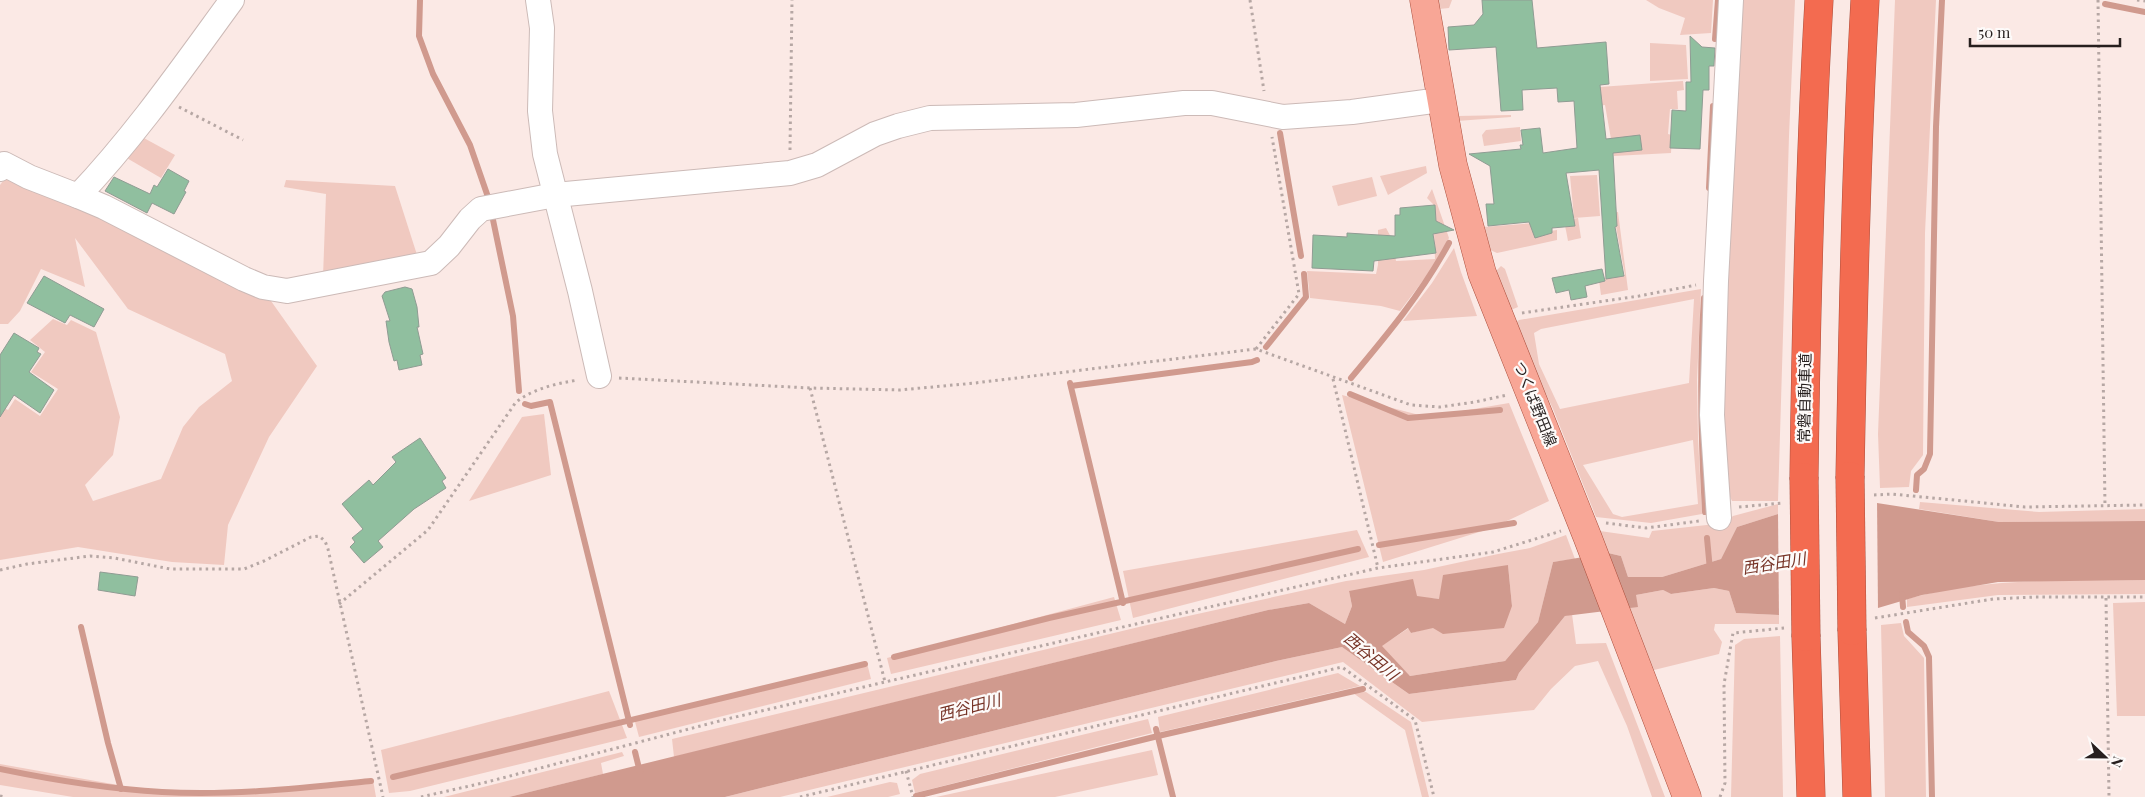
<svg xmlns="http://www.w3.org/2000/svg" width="2145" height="797" viewBox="0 0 2145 797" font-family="'Playfair Display','Noto Sans JP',serif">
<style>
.green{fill:#f0c9c0;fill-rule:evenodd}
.water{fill:#d09a8e}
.pier{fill:#fbe9e5}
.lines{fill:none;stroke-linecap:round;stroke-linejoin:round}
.stream{stroke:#d09a8e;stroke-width:6}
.building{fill:#90bf9f;stroke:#8f9c93}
.minor-casing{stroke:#ccbab7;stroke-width:26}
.major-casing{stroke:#ab503e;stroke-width:29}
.highway-casing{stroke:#ab503e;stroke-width:29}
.path{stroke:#b6a7a4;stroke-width:3;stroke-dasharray:2.5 4;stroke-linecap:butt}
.minor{stroke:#fff;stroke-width:24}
.major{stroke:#f8a696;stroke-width:28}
.highway{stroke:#f36b50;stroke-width:28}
.highway-bridge-casing{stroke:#ab503e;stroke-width:29;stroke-linecap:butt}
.highway-bridge{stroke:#f36b50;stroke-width:28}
.labels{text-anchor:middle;stroke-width:4.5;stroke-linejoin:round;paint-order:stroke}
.street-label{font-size:15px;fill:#261f1e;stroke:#fdfaf9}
.water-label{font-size:16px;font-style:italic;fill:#773427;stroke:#fdfaf9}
</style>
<rect width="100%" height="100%" fill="#fbe9e5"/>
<g class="green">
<polygon points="1438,0 1452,0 1449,8 1439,9"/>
<polygon points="1646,0 1713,0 1711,33 1680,35 1685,18 1659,8"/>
<polygon points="1738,0 1795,0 1789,136 1778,501 1732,501 1723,481 1719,385"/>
<polygon points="1895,0 1936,0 1925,233 1923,455 1911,471 1909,487 1880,488 1878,434"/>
<polygon points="1650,43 1686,45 1688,79 1650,81"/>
<polygon points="1683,81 1684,90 1677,91 1678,109 1670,109 1668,134 1672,135 1671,153 1614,156 1605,105 1597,106 1586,88"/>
<polygon points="1511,115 1511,117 1457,121 1456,116"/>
<polygon points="1520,127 1521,141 1484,146 1482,135 1486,130"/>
<polygon points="142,137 175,155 161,178 125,157"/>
<polygon points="1426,166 1427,173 1388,195 1380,176"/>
<polygon points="1597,175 1600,216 1574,218 1570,176"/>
<polygon points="6,177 84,208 271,301 317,366 269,437 228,525 224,565 172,562 78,547 0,560 0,406 8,410 15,399 40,416 58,389 31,372 45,352 30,340 53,319 67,325 71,320 96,332 120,417 113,455 85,485 93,501 161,479 183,427 199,407 232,381 225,354 128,309 75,238 85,287 41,269 20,311 8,324 0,324 0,185"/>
<polygon points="1372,177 1377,196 1338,206 1332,186"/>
<polygon points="286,180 395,186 418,258 323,277 326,194 284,187"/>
<polygon points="1432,189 1449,238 1431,270 1400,311 1381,306 1310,298 1307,271 1376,274 1378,265 1378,230 1386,228 1392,239 1396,261 1435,259 1433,204 1427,198"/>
<polygon points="1618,212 1628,290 1601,295 1599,280 1625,275 1614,216 1613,213"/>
<polygon points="1578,218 1581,238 1568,241 1564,220"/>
<polygon points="1547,222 1550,231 1557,230 1557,240 1497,253 1490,250 1483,227"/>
<polygon points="1454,248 1461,272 1477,316 1403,321 1432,283"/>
<polygon points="1501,266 1505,269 1518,307 1511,310 1496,271"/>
<path d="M1701,289l-4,91 1,58 4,76 -51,9 -55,-6 -43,-108 -40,-85 6,-4zM1694,299l-5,84 -129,26 -21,-45 -5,-31 7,-4zM1693,440l5,64 -76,13 -9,-3 -30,-49z"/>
<polygon points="1342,395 1427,417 1509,403 1549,501 1492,528 1383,562"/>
<polygon points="544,414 551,475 469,501 522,417"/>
<polygon points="1920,502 2039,512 2145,509 2145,521 1999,522 1919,509"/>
<polygon points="1778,504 1778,514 1737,527 1721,559 1662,577 1628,577 1621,556 1608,553 1600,531 1649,538 1652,531 1725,523 1733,516"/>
<polygon points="1357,530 1369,557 1133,618 1123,571"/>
<polygon points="1566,535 1575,559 1553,562 1538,622 1505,661 1410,676 1381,646 1409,628 1411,633 1512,606 1508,565 1439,599 1349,591 1352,606 1345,624 1309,603 1268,610 674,757 672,739 1143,626 1346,581 1424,570 1498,554 1530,548"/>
<path d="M2145,580v14l-147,1 -91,12v-8c77,-22 159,-18 238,-19z"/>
<polygon points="1714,588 1729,591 1736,613 1779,615 1779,624 1715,624 1714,630 1722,642 1719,654 1654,670 1629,608 1636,595 1663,590 1671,594"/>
<polygon points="1114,597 1121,620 891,674 887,658"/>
<polygon points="2145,602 2145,716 2117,716 2113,603"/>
<polygon points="1572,614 1576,644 1606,643 1665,797 1652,797 1627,726 1598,661 1575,666 1551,689 1534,710 1422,722 1343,662 780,797 725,797 1276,661 1342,647 1409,694 1516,680 1519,673 1565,616"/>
<polygon points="1901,623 1904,636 1924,658 1926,797 1885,797 1881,625"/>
<polygon points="1780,636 1783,797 1731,797 1735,645 1744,639"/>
<polygon points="867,663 871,679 639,737 634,718"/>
<polygon points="1338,673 1360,686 1160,732 1158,717"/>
<polygon points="609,691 627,738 410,791 389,793 381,750"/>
<polygon points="1366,692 1411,722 1429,797 1422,797 1405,730 1353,693"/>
<polygon points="1148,719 1152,733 915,793 912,780 920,774"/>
<polygon points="1152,750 1158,775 1055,797 936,797"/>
<polygon points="622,752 624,756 601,763 603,774 509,797 444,797"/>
<polygon points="0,764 163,793 243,793 373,780 376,797 73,797 0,785"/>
<polygon points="890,782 897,783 900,794 888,797 827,797"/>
</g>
<polygon class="water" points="1877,503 1999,522 2145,521 2145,580 1998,582 1922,595 1878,608 1779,615 1736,613 1729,591 1714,588 1671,594 1663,590 1636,595 1638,607 1565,616 1519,673 1516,680 1409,694 1342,647 1276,661 725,797 509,797 1268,610 1309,603 1345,624 1352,606 1349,591 1413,579 1417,596 1439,599 1443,575 1508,565 1512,606 1504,628 1443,634 1433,628 1411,633 1408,628 1382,646 1410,676 1505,661 1538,622 1553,562 1608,553 1621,556 1628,577 1662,577 1721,559 1737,527 1778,514"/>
<polygon class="pier" points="1877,500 1878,610 1779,618 1778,512"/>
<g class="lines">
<g class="stream">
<polyline points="420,0 419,36 433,74 470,145 488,197"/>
<polyline points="2105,4 2145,12"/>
<polyline points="1715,39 1718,0"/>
<polyline points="1280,133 1301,256"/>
<polyline points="1709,188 1713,106"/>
<polyline points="492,215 513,316 519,391"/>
<path d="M1704,298c-5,72 -3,142 1,214"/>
<polyline points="1266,347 1306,297 1304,274"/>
<path d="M1351,378c36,-43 71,-85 98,-135"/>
<polyline points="1070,383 1123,603"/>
<polyline points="1071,386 1252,362 1257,360"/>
<polyline points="1350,394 1408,418 1500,410"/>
<polyline points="525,404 531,406 550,402 630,725"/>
<polyline points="1916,490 1917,475 1924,469 1930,454 1936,127 1942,0"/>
<polyline points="1707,538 1710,570"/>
<polyline points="1379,545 1514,523"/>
<polyline points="1902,594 1903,607"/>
<polyline points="1906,622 1908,632 1924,646 1929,657 1932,797"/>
<polyline points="81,627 108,743 121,789"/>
<polyline points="894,657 1049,618 1358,549"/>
<polyline points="1156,729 1173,797"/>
<polyline points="635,752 640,772"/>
<path d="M0,769c53,11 107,20 162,23 70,4 140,-4 209,-11"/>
<polyline points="393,777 865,664"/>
<polyline points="916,796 1158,736 1363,689"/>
</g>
</g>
<g class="building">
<polygon points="1482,0 1532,0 1537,48 1606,42 1609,84 1600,85 1606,139 1640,135 1642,150 1613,153 1617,226 1615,227 1624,276 1606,279 1599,170 1566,173 1575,226 1552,228 1552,233 1535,238 1529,222 1488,226 1486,204 1494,204 1490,166 1469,154 1521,149 1520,145 1523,145 1521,130 1540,128 1543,153 1577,148 1574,101 1558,102 1557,88 1522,90 1523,110 1501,111 1496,47 1449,50 1448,27 1474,25 1483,14"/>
<polygon points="1690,36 1702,47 1715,48 1714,66 1709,66 1709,90 1703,90 1700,149 1670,148 1672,110 1686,111 1686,82 1691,82"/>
<polygon points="168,169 189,181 184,191 186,192 174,214 152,203 147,213 105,191 114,177 150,194 154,185 157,187"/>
<polygon points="1435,205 1436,221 1454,230 1433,234 1436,253 1374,261 1373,271 1312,268 1313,235 1347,237 1347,233 1395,236 1395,215 1400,215 1400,208"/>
<polygon points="1602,269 1605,281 1585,286 1587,297 1571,300 1569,290 1556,293 1552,278"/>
<polygon points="44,276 104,309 94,327 70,315 65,323 27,303"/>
<polygon points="405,287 412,289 417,307 419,327 417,327 423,354 420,355 422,365 399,370 397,360 394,361 389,342 386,321 390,321 382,296 385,292"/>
<polygon points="14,333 39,348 37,352 41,354 29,372 54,390 40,413 14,395 0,417 0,355"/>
<polygon points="420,438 446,478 442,481 446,488 414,509 378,541 383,547 364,563 350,547 355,542 352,538 363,529 342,504 369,480 373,485 396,462 392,457"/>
<polygon points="100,572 138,577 135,596 98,590"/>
</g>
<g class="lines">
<g class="minor-casing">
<g id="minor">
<polyline points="538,0 542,28 540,111 545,154 580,291 599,376"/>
<path d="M0,169l4,-5 25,13 49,19c57,-60 105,-129 154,-196"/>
<polyline points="78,196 104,207 244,279 263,287 287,291 431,263 449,246 470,219 481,209 555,195 790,173 817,165 875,134 898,126 930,118 1076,115 1184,103 1212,103 1283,117 1352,112 1440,100"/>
<polyline points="1719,518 1712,415 1716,281 1731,0"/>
</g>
</g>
<g class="major-casing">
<polyline id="major" points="1424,0 1453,165 1482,273 1587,536 1687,797"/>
</g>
<g class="highway-casing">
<g id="highway">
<path d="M1850,476c3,-159 6,-317 15,-476"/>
<path d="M1804,477c2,-159 6,-318 15,-477"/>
<polyline points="1852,631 1857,797"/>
<polyline points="1806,637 1811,797"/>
</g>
</g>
<g class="path">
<polyline points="1250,0 1264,91"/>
<polyline points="2098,0 2105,507"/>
<polyline points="2137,0 2145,1"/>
<polyline points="179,107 243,140"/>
<polyline points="790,150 792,0"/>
<polyline points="1522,313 1639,296 1696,285"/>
<polyline points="1256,349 1299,294 1272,137"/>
<polyline points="619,378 810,388 900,390 975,383 1256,349 1411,405 1440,407 1475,402 1507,395"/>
<polyline points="1333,379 1378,568"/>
<polyline points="810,388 885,682"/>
<polyline points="1874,495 1892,494 2025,507 2145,505"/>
<polyline points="1739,507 1783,503"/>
<polyline points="1606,523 1646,528 1699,521"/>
<polyline points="0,570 27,564 90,556 114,558 170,569 244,569 264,561 311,537 319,536 325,541 328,549 383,797"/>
<polyline points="2106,598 2109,797"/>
<path d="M339,604l89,-74 88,-128c19,-14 39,-18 62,-22"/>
<polyline points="1875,618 1993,599 2035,597 2145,597"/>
<polyline points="906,771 913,797"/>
<polyline points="0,796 5,797"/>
<polyline points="421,797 487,782 727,719 885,682 1378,568 1493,552 1561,531"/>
<polyline points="800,797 1342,667 1415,720 1434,797"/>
<polyline points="1720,797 1725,783 1724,684 1733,633 1784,628"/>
</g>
<use href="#minor" class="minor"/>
<use href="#major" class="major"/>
<use href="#highway" class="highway"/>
<g class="highway-bridge-casing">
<g id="highway-bridge">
<polyline points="1850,476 1852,631"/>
<polyline points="1804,477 1806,637"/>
</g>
</g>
<use href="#highway-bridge" class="highway-bridge"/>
</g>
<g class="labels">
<g class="street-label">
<text transform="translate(1805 398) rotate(-89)" y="5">常磐自動車道</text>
<text transform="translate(1535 404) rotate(68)" y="5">つくば野田線</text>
</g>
<g class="water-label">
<text transform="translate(1774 563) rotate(-9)" y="6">西谷田川</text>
<text transform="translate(1371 656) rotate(40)" y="6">西谷田川</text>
<text transform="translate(969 707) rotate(-14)" y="6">西谷田川</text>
</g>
</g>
<g transform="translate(2105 757) rotate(112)" stroke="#fdfaf9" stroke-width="4" paint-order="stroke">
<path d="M0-4L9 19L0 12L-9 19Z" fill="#261f1e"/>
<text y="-8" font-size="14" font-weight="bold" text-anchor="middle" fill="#261f1e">N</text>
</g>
<path d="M1970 38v8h150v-8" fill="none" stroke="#261f1e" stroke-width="2.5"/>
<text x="1978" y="38" font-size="15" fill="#261f1e" stroke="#fdfaf9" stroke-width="4" paint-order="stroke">50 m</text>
</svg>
